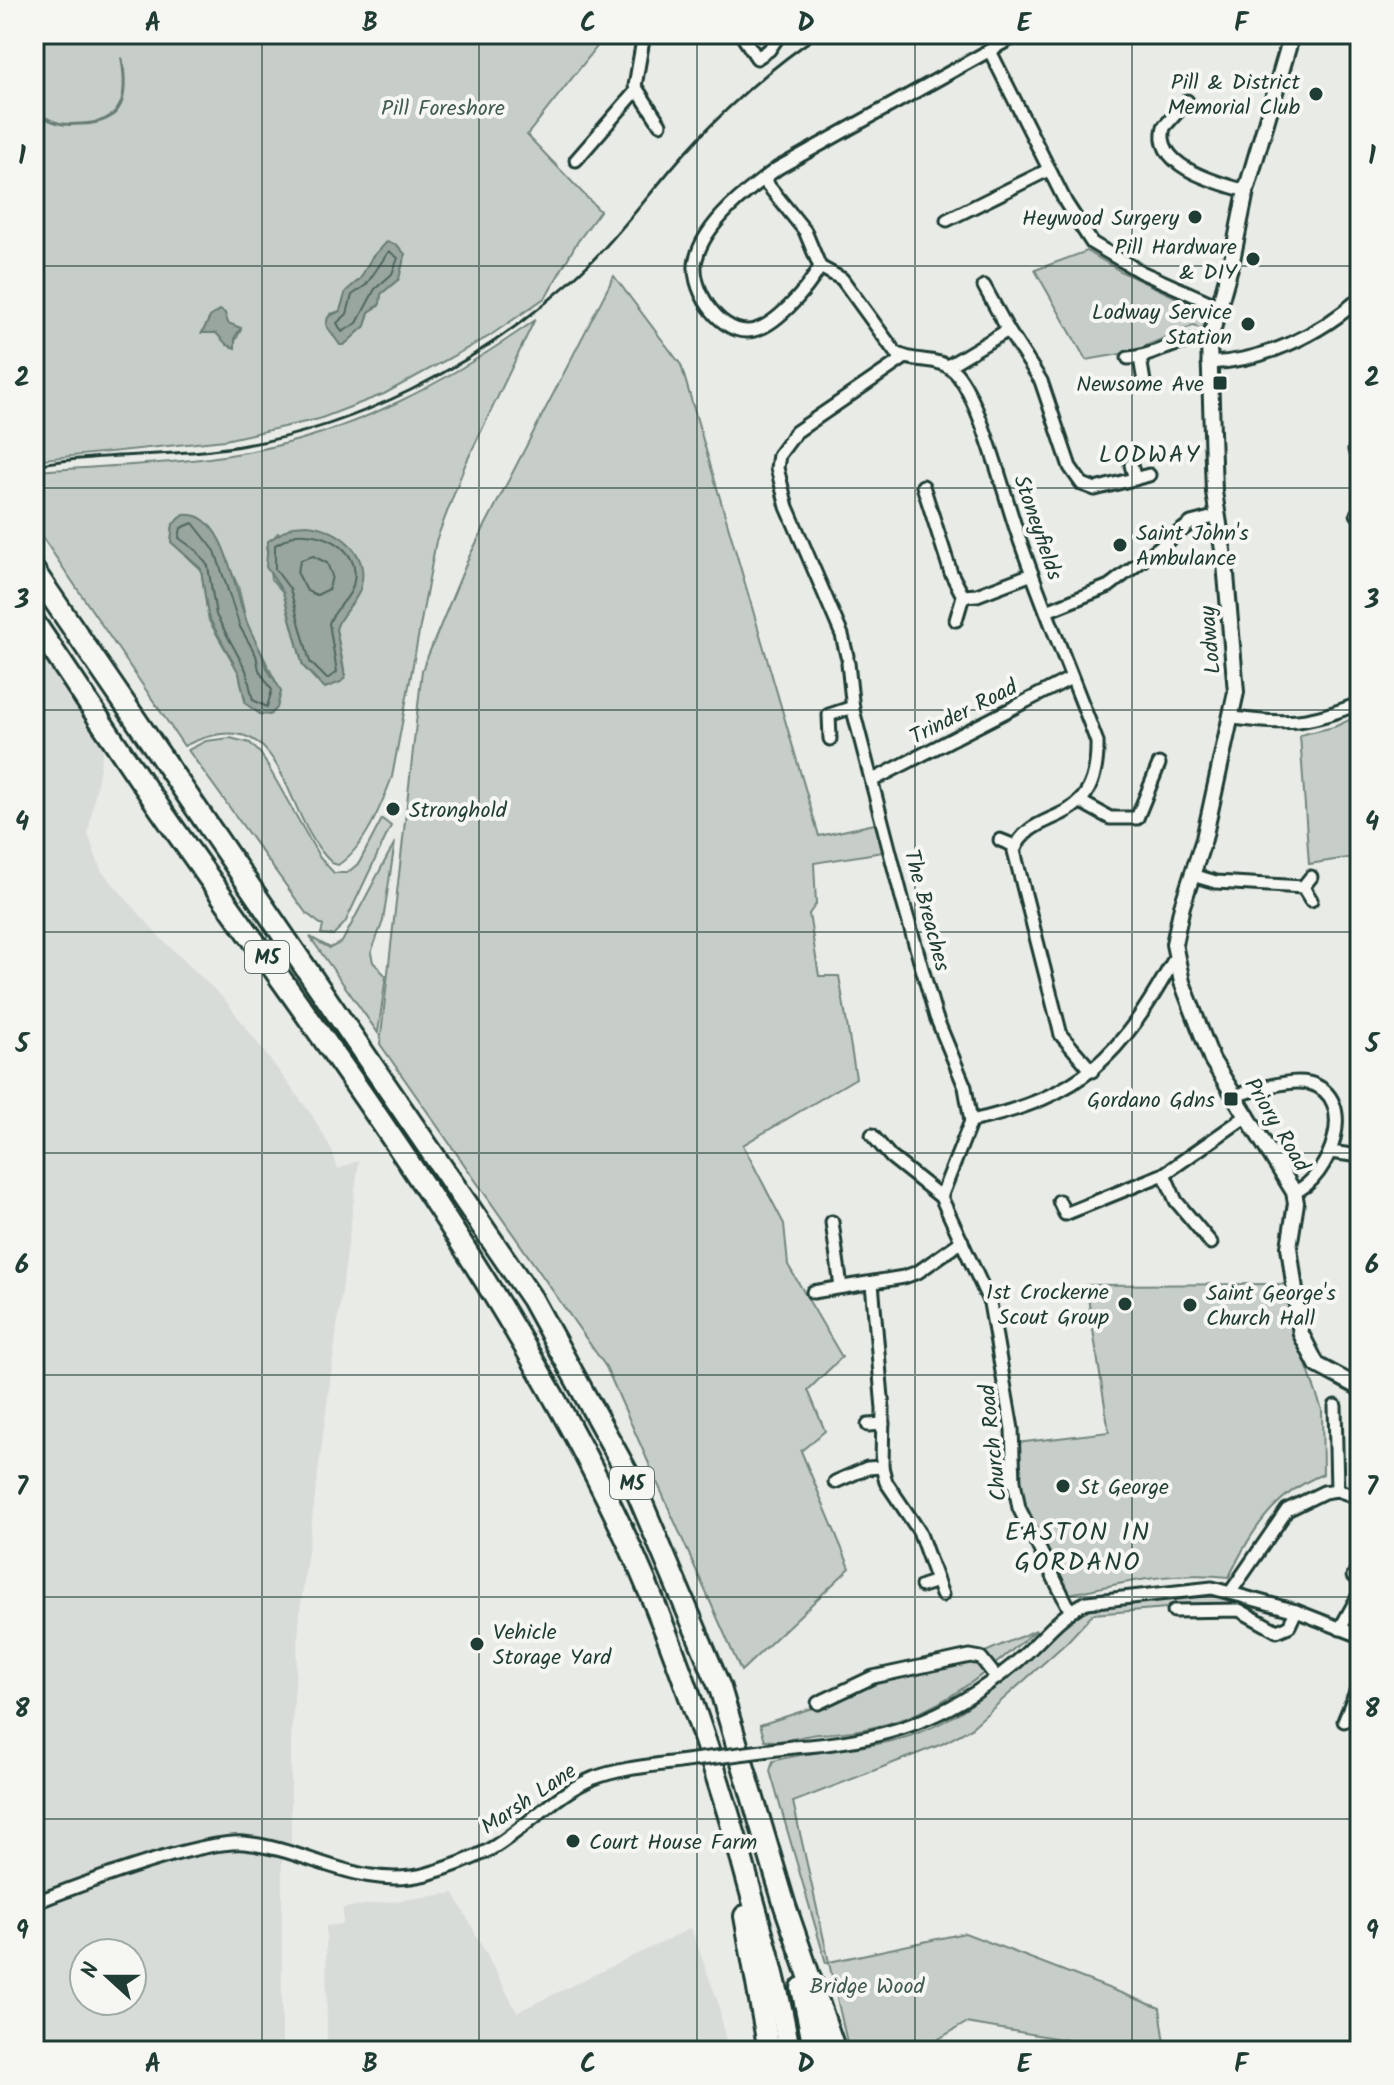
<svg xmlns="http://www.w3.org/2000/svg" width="1394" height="2085" viewBox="0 0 1394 2085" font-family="Kalam,sans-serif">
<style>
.built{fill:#d8dcd8;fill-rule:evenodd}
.green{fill:#c7cec9;stroke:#73867e;stroke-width:2;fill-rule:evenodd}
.water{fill:#99a6a0;stroke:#687c75;stroke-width:2}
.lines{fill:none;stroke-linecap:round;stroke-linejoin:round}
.shore{stroke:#50675f;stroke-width:2}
.stream{stroke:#687c75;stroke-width:3}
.minor-casing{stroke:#1f3d34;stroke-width:17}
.tertiary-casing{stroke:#1f3d34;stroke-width:20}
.motorway-casing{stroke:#1f3d34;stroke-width:26}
.minor{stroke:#f6f6f2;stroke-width:11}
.tertiary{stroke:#f6f6f2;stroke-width:14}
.motorway{stroke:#f6f6f2;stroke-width:20}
.rail{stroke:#1f3d34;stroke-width:3}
.minor-bridge-casing{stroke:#1f3d34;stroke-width:17;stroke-linecap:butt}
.minor-bridge{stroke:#f6f6f2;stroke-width:11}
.grid{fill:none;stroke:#1f3d34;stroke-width:2;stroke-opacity:0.55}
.poi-dot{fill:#1f3d34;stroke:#f6f6f2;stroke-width:3}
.labels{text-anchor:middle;stroke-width:8;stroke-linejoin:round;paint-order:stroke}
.shield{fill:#f6f6f2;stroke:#60746d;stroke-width:2}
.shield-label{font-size:20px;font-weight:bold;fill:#1f3d34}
.poi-label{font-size:22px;fill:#1f3d34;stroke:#f6f6f2;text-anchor:end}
.park-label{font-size:22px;fill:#415a52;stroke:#f6f6f2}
.street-label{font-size:22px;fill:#1f3d34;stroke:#f6f6f2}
.neighbourhood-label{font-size:24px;letter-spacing:2px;fill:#1f3d34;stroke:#f6f6f2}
.quarter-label{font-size:26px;letter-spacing:2px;fill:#1f3d34;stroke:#f6f6f2}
.neatline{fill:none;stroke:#1f3d34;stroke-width:3}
.grid-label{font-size:26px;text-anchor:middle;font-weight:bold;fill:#1f3d34}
</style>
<rect width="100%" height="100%" fill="#e9ebe7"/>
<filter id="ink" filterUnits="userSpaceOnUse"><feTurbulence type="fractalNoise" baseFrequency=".0125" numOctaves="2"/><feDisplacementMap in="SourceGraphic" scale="16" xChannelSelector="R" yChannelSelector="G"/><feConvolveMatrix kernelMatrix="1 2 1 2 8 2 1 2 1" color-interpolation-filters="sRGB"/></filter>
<g filter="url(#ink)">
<g class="built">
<path d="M34,640l60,86 9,24 -15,84 13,36 58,66 67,65 86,114 20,35 6,19 21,-9 -59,452 -9,131v114l-9,-1v195h-248zM84,1953h48v48h-48z"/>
<polygon points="454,1893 517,2012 691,1928 718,2002 728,2051 327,2051 326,1926 343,1924 343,1908"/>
</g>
<g class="green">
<path d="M34,34h573l-80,101 73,76 -24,33 -30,53 -58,40 -104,57 -65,25 -94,21 -191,20zM387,242l12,37 -18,15 -2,12 -10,6 -4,14 -17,15 -21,-13 3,-14 10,-3c4,-18 10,-19 20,-32 10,-13 13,-27 27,-37zM215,316l26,14 -9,17 -16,-14h-14l8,-15z"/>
<polygon points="1087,251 1122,272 1203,310 1205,325 1201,330 1194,325 1132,352 1086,360 1035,270"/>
<polygon points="614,276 681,365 819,836 875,824 883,852 814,863 816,904 809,914 819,976 839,976 856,1078 743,1145 784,1224 788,1265 842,1357 808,1390 825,1431 801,1451 850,1568 741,1671 606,1367 380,1044 422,670 469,557"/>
<path d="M534,321l-69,144 -29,76 -44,236c-11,29 -27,70 -54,88l-6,-2c-54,-49 -42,-169 -148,-117l-150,-221v-54c70,-5 144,-6 213,-19 106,-19 200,-70 287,-131zM180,518l33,14 25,54 9,38 34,68 -21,22 -15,-13 -6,-28 -30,-52 -8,-52 -15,-16 -14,-25zM278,533l80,24c11,39 -15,42 -22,72l9,45 -23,13 -19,-21 -20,-74 -12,-13 -5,-33z"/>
<polygon points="1360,715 1360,856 1309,864 1300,735 1334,727"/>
<polygon points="230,738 250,743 261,754 320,858 334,873 347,873 359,863 382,819 391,826 345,923 333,935 321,934 323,926 306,913 188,750 206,741"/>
<polygon points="395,842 383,921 371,953 373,962 386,976 378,1033 310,937 330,948 342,942"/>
<path d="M1289,1284l12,66 21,60 1,64c-49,20 -72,57 -94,103 -56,-6 -105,5 -159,17l-48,-93 -5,-58 92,-11 -23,-147z"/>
<path d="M1216,1591l15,7 -3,5 -135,11 -27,29 -96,86 -28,15 -149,58 36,160 136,-29 195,75 6,43h-76l-23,-11 -101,-17 -48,28h-69l-20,-88h-3l-56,-192 3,-10c48,-13 98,-10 145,-28 62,-22 113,-81 162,-123l11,-6z"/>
<path d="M1036,1630c-74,63 -115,98 -216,104 -18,1 -37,10 -55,6l-5,-15 58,-19 56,-27 95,-20z"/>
</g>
<g class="water">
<polygon points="387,242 397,245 405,254 399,279 381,294 380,304 369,312 365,326 344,345 340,345 326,325 328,317 340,311 346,291 360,279 372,257"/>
<polygon points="220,310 225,313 228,323 241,328 235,337 235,348 227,345 216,333 202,333 210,317"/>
<path d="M184,515c41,-6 51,79 62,105 6,16 15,29 20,45 3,10 12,17 15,27l-4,16 -7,7 -10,-1 -14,-10 -7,-31 -31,-57 -7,-47 -30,-27 2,-18z"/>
<path d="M307,525c33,3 66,30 52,67 -6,14 -19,22 -23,37l9,48 -4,5 -16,6 -22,-22 -20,-74 -17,-25 2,-26 25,-15z"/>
</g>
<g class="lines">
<g class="shore">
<polygon points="389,251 398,258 392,274 375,289 357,323 342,332 337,323 347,314 352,295 366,285"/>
<polygon points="193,523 215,551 240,627 256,655 259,670 272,690 267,707 253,700 246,670 216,615 208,566 197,551 179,538 181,528"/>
<path d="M296,534c32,-3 71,19 55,57 -6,12 -17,19 -22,32l8,49 -10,7 -17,-17 -20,-73 -15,-20v-24z"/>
<polygon points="313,556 327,563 332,576 329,589 317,595 307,591 297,572 301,560"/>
</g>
<path class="stream" d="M34,127l12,-9c13,7 20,7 35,6 44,-1 47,-28 41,-65"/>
<g class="minor-casing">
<g id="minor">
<polyline points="644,34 635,86 660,124"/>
<polyline points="741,34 757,58 769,50 780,34"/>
<polyline points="990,51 1066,203 1092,243 1141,272 1218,306"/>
<path d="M1187,101l-23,26c-11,40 55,56 82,64"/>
<polyline points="576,160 636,91"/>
<path d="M763,179l42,52 15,36c-12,21 -46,63 -72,64 -31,1 -59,-46 -52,-72 9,-37 53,-70 82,-91l241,-134"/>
<polyline points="947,220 1048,170"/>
<path d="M820,267l22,12 53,73c19,13 43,2 61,21 24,27 48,121 61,159 24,71 54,140 80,210 2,92 -65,61 -83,109l47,184 31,36"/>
<polyline points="1008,330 1041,381 1070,467 1082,484 1095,489 1149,475"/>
<path d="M1128,358c31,-1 45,-22 81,-15"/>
<polyline points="1140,358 1144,382"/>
<path d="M1208,363c54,-1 112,-28 152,-65"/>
<polyline points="948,366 1008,330 984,286"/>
<polyline points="1355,450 1360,448"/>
<polyline points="1131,465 1135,479"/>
<polyline points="923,486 951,573 963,596 977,595 1032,574"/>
<polyline points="1357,514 1360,513"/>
<polyline points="1047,611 1109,586 1191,523 1218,516"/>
<polyline points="956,620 963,596"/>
<polyline points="847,656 842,635 787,507 777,468 779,455 796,432 904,358"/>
<polyline points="848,663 853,710 903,902 936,1017 965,1087 971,1121"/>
<path d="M1233,718c55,7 76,6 127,-15"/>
<polyline points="830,739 829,715 853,707"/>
<polyline points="873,780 1071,678"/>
<polyline points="1081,802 1110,818 1137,818 1159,764"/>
<polyline points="1000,840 1015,846"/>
<polyline points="1192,875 1216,882 1303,887 1311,900"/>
<polyline points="1303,887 1311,877"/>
<path d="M1235,1095c21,-4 53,-17 74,-12 52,14 20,97 -15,109"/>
<polyline points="971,1121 941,1197 990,1303 1012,1429 1014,1481 1019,1508 1070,1610"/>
<path d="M971,1121c112,-25 149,-64 204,-163"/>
<polyline points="872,1135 891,1157 941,1197"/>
<polyline points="1330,1152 1360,1156"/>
<polyline points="1164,1174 1176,1201 1211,1243"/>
<polyline points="1059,1201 1065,1214 1164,1174 1248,1115"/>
<polyline points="832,1222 841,1287"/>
<polyline points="872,1283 883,1409 882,1467 886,1482 919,1531 942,1595"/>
<polyline points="813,1292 904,1277 918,1272 962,1241"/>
<polyline points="1335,1406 1337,1490"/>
<polyline points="868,1425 883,1424"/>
<polyline points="835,1482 867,1468 882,1467"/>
<polyline points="1353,1576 1360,1580"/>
<polyline points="922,1586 937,1581"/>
<polyline points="1232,1590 1287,1510 1324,1492 1337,1490 1360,1498"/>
<polyline points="1174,1611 1239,1610 1277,1631 1289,1626 1296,1611"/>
<polyline points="1340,1629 1360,1593"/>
<polyline points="818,1703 873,1677 970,1656 981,1658 996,1677"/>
<polyline points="1344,1721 1360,1682"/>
<path d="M793,1747c87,-5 152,-26 220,-82 26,-21 44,-49 74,-63l125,-14 84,23 64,25"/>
<path d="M34,1903c46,-18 163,-63 210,-60 64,6 116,48 183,31 21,-6 43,-14 62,-24 37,-21 65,-56 105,-72 27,-10 56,-12 84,-16"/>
</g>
</g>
<g class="tertiary-casing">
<polyline id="tertiary" points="1292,34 1246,191 1232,260 1209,343 1214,492 1225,563 1236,692 1204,839 1182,906 1174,944 1182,982 1212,1060 1294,1192 1296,1203 1289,1247 1301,1334 1317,1365 1360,1388"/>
</g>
<g class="motorway-casing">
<g id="motorway">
<polyline points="34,571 532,1299 635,1487 720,1688 785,1906 835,2051"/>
<path d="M34,622c46,68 91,137 138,204 154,218 317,433 436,674 56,114 99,238 134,360 17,63 37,127 47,191"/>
<polyline points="745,1916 769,2051"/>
<polyline points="802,1988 815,2051"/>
</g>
</g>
<use href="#minor" class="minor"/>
<use href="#tertiary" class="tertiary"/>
<use href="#motorway" class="motorway"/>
<path class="rail" d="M34,465c56,-10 113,-9 169,-14 144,-14 283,-87 386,-187 34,-34 63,-74 95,-110 40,-45 86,-86 136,-120"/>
<g class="minor-bridge-casing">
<polyline id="minor-bridge" points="678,1762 793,1747"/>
</g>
<use href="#minor-bridge" class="minor-bridge"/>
</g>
</g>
<path class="grid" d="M262,34v2017M479,34v2017M697,34v2017M915,34v2017M1132,34v2017M34,266h1326M34,488h1326M34,710h1326M34,932h1326M34,1153h1326M34,1375h1326M34,1597h1326M34,1819h1326"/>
<g class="poi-dot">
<circle cx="1316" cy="94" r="8"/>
<circle cx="1195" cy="217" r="8"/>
<circle cx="1253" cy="259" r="8"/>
<circle cx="1248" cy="324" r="8"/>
<rect x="1212" y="375" width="16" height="16" rx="4"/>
<circle cx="1120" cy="545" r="8"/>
<circle cx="393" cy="809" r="8"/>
<rect x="1223" y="1091" width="16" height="16" rx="4"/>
<circle cx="1125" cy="1304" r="8"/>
<circle cx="1190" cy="1305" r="8"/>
<circle cx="1063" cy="1486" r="8"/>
<circle cx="477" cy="1644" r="8"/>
<circle cx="573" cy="1841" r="8"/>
</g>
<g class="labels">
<g class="shield">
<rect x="245" y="941" width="44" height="32" rx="6"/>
<rect x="610" y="1467" width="44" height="32" rx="6"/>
</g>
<g class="shield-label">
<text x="267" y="964">M5</text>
<text x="632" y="1490">M5</text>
</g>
<g class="poi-label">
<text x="1300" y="89">Pill &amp; District<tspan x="1300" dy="25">Memorial Club</tspan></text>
<text x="1179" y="225">Heywood Surgery</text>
<text x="1237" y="254">Pill Hardware<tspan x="1237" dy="25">&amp; DIY</tspan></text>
<text x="1232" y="319">Lodway Service<tspan x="1232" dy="25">Station</tspan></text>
<text x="1204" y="391">Newsome Ave</text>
<text x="1136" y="540" text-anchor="start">Saint John's<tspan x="1136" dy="25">Ambulance</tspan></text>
<text x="409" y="817" text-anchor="start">Stronghold</text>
<text x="1215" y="1107">Gordano Gdns</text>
<text x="1109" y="1299">1st Crockerne<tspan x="1109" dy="25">Scout Group</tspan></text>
<text x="1206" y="1300" text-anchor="start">Saint George's<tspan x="1206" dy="25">Church Hall</tspan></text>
<text x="1079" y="1494" text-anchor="start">St George</text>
<text x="493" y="1639" text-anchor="start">Vehicle<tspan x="493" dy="25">Storage Yard</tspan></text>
<text x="589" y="1849" text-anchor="start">Court House Farm</text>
</g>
<g class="park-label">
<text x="443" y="115">Pill Foreshore</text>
<text x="867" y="1993">Bridge Wood</text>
</g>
<g class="street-label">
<text transform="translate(1039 527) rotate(71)" y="8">Stoneyfields</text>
<text transform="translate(1209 640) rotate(-95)" y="8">Lodway</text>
<text transform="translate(963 711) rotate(-27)" y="8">Trinder Road</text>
<text transform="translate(928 910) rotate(75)" y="8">The Breaches</text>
<text transform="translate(1278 1124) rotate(59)" y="8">Priory Road</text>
<text transform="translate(992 1443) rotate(-96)" y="8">Church Road</text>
<text transform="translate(528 1798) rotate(-34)" y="8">Marsh Lane</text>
</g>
<g class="neighbourhood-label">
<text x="1150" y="462">LODWAY</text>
</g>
<g class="quarter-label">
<text x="1078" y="1540">EASTON IN<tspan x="1078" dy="30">GORDANO</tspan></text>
</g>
</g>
<rect width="1394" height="2085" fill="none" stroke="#f6f6f2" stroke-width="88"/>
<g transform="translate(108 1977) rotate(291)"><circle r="38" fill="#f6f6f2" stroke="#a0aca6" stroke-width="2"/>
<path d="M0-6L14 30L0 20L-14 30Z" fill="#1f3d34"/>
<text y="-12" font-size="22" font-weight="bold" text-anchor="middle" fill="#1f3d34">N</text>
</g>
<rect x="44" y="44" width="1306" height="1997" class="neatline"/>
<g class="grid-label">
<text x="153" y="31">A</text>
<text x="370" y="31">B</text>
<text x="588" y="31">C</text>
<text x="806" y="31">D</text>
<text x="1024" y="31">E</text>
<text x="1241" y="31">F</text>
<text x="22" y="164">1</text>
<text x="1372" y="164">1</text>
<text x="22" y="386">2</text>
<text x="1372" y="386">2</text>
<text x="22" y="608">3</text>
<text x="1372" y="608">3</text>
<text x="22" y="830">4</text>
<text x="1372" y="830">4</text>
<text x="22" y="1052">5</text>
<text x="1372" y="1052">5</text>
<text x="22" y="1273">6</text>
<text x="1372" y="1273">6</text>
<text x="22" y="1495">7</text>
<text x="1372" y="1495">7</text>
<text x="22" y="1717">8</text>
<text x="1372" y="1717">8</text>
<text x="22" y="1939">9</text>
<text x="1372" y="1939">9</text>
<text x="153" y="2072">A</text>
<text x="370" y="2072">B</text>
<text x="588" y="2072">C</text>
<text x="806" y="2072">D</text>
<text x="1024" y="2072">E</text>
<text x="1241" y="2072">F</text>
</g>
</svg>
